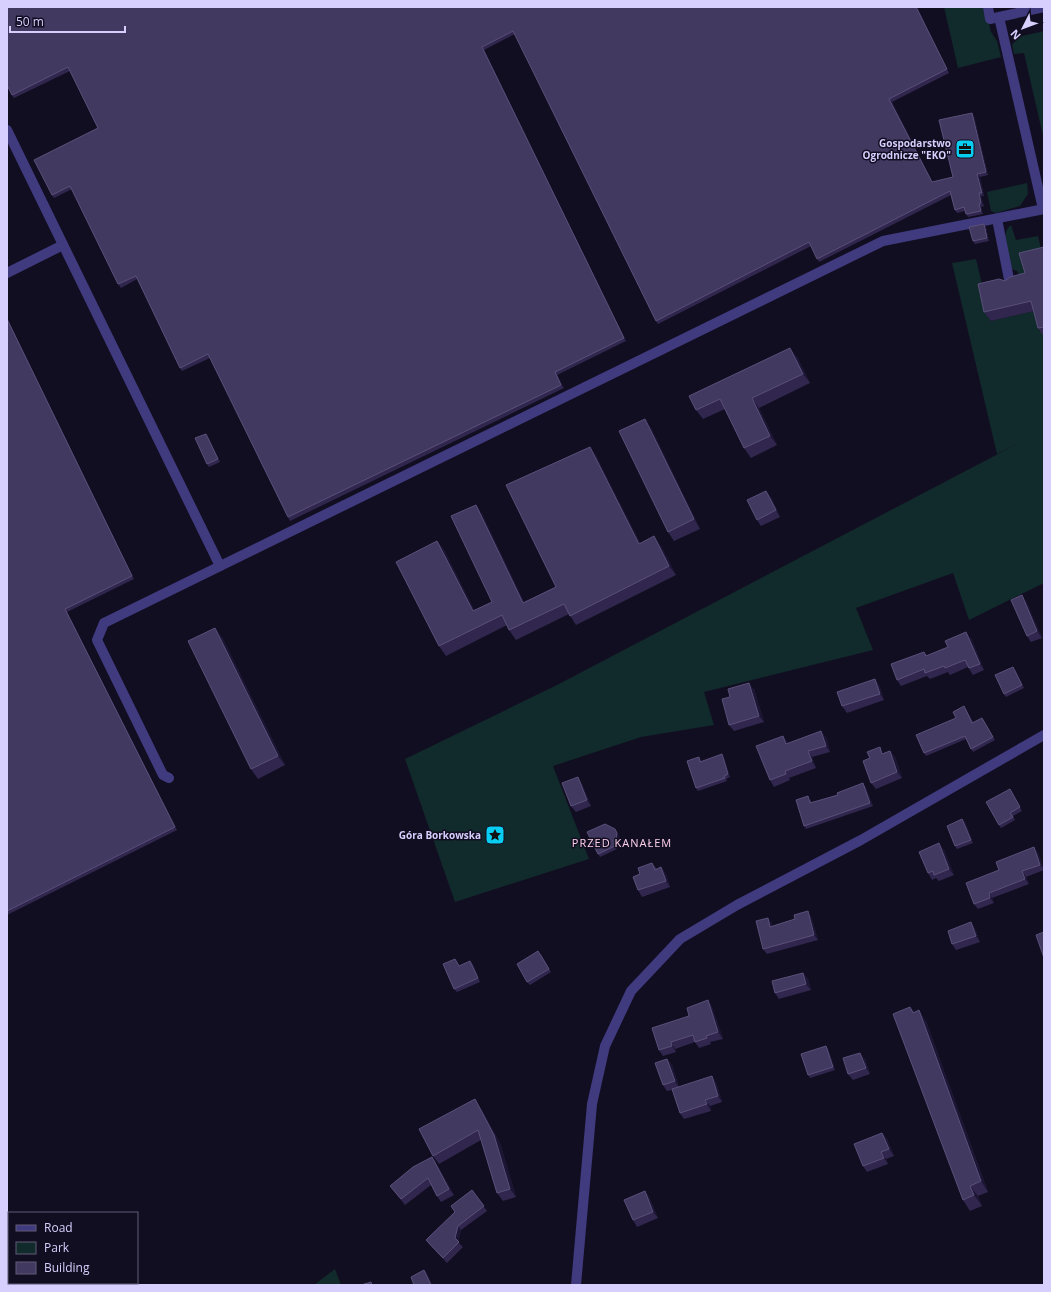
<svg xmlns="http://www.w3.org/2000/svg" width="1051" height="1292" viewBox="0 0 1051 1292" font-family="'Open Sans',sans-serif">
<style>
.green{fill:#112a2b}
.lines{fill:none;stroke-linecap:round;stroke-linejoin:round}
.minor{stroke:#403a7f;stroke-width:10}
.wall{fill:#31274e}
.shaded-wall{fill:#1d1534}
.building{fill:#423961;stroke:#5a507a}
.labels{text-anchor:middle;stroke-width:3;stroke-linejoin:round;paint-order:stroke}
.poi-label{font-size:10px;font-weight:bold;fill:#d7cffe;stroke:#120e21;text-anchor:end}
.neighbourhood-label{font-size:11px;letter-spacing:1px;fill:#fed1eb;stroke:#120e21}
</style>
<rect width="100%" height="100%" fill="#120e21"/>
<g class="green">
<polygon points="944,7 985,7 991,32 997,41 1001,57 958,68"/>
<polygon points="1044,31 1044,140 1024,53 1014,54 1012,45 1018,37"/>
<polygon points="1027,183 1028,194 1020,206 996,213 991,211 987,192"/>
<path d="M1011,225l5,15 22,-4 5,22 -14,15 -10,2 -2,-4 -5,-2c-3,-13 -13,-35 -1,-44z"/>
<polygon points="976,259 991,321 1038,310 1044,337 1044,583 969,620 953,573 856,608 873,650 704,692 714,725 641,737 553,766 589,859 455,902 405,759 557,685 1019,443 997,454 952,263"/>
<polygon points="335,1269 341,1285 314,1285"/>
</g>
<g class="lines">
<g class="minor">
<polyline points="988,7 990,19 1044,7"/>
<polyline points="999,17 1043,209"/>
<polyline points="7,130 220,566"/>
<polyline points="997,219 1010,284"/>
<polyline points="7,273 63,245"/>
<polyline points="169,778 163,775 97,640 104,623 883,241 1044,209"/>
<polyline points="7,1266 9,1271"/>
<polyline points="13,1283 14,1285"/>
<polyline points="576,1285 592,1104 605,1046 631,991 680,939 737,905 861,840 1044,735"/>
</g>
</g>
<g class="wall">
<polygon points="7,7 917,7 949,73 892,102 932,182 953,177 972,113 974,116 988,175 980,177 984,196 981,196 984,206 981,207 983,214 968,217 966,214 965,211 957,213 955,210 951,195 819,262 811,246 658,324 656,321 515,34 484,50 626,341 557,375 564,388 290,521 288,517 210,358 182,371 180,368 137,279 121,288 118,284 72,189 54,198 52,195 98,128 70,71 14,98 12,95"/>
<polygon points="984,224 986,227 989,241 975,244 973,241"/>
<polygon points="1044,247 1044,337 1038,328 1034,311 991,321 984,312 1005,281 1025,273"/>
<polygon points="7,318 134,579 67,612 177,830 7,915"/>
<polygon points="797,357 810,383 759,408 777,445 751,458 744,448 725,409 703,419 696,410"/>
<polygon points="651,428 700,529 674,541 668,532"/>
<polygon points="208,437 220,462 209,467 207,464"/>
<polygon points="590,447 596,456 640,543 661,546 676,575 576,625 569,614 516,640 509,630 507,625 446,656 439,646 437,541 444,550 474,610 492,602 476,505 482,514 524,602 556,587"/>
<polygon points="771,497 780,517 761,526 757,520"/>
<polygon points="1026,601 1042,638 1031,642 1027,636"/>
<polygon points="222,637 285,765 258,779 251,769"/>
<polygon points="971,638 984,670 973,675 968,667 950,675 948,672 930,679 927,676 901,686 897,680 924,652 927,656"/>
<polygon points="1013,667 1015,670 1024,688 1006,697 1004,694"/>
<polygon points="879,685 884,700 847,713 842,706"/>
<polygon points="754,689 764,722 734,731 729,725"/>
<polygon points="966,709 973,722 984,721 995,740 973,752 966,739 926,756 924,753 956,718"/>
<polygon points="826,737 830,752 812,757 816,768 789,778 790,780 774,787 770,780 788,743"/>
<polygon points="890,751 895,757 902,778 876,789 871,783 884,753"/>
<polygon points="699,757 701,761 724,758 730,777 726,779 727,781 698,791 696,788"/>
<polygon points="582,784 591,806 576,812 571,806"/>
<polygon points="865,786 873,806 806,829 804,826 810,799 812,803"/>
<polygon points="1010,789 1022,811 1013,816 1015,820 1001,828 999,825"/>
<polygon points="962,819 965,822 973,843 957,849 955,846"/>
<polygon points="615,829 619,836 617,849 600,857 598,854"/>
<polygon points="944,850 954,875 939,881 936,878 932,880 928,873"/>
<polygon points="1038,853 1044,870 1026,877 1029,884 992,898 994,903 978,909 974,904 999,870"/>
<polygon points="652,863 657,869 661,867 666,874 670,887 642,897 638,890 640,874"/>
<polygon points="811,916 818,940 767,954 763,949 771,922 772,926 795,919"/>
<polygon points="971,922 975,929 980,942 956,950 952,944"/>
<polygon points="541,954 551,972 530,985 527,982"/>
<polygon points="455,959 459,966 473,964 480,982 457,992 454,989"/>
<polygon points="803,973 808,979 811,990 779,999 775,993"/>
<polygon points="708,1000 712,1007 723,1039 710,1042 711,1044 699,1048 695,1042 675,1049 676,1052 663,1056 659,1050"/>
<polygon points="910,1007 914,1012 926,1021 988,1192 978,1196 982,1206 970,1211 963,1200"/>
<polygon points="826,1046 828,1049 835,1070 810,1078 808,1075"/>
<polygon points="667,1059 672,1065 679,1087 716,1082 722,1102 710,1106 711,1111 684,1119 680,1113 673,1090 667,1091 663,1085"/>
<polygon points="865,1059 870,1074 853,1080 848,1074"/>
<polygon points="480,1107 500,1143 516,1197 503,1201 497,1193 481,1140 439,1164 433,1156"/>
<polygon points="882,1133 887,1139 894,1156 886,1159 888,1164 867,1172 863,1166"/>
<polygon points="432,1157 436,1163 454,1195 441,1202 437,1196 431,1185 405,1205 390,1186"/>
<polygon points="472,1190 487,1211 461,1230 458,1242 463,1247 447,1263 430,1245 426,1240 455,1212"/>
<polygon points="645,1191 649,1197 658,1218 637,1227 633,1220"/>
</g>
<g class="shaded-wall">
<polygon points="916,7 917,7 949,73"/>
<polygon points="482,47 484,50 626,341 624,338"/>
<polygon points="889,99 892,102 934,185 932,182"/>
<polygon points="972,113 974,116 988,175 986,172"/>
<polygon points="977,174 980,177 984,196 982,193"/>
<polygon points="979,193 981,196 984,206 981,203"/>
<polygon points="979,204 981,207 983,214 981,211"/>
<polygon points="984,224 986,227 989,241 987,238"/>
<polygon points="7,318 134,579 132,576 7,319"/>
<polygon points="790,348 797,357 810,383 803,374"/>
<polygon points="555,372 557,375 564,388 561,385"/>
<polygon points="752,398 759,408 777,445 770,436"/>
<polygon points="645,419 651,428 700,529 694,519"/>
<polygon points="206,434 208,437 220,462 218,459"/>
<polygon points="590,447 596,456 645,553 639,544"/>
<polygon points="766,491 771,497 780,517 776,510"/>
<polygon points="476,505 482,514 529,612 523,603"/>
<polygon points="654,536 661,546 676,575 669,566"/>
<polygon points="437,541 444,550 479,620 473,611"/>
<polygon points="1022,595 1026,601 1042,638 1037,631"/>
<polygon points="65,609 67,612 177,830 175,827"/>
<polygon points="215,628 222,637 285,765 278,756"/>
<polygon points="966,632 971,638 984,670 980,664"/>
<polygon points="1013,667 1015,670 1024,688 1022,685"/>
<polygon points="875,679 879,685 884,700 880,694"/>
<polygon points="749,683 754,689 764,722 759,716"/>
<polygon points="821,731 826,737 830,752 826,746"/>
<polygon points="783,736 788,742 790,750 786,744"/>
<polygon points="808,751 812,757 816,768 812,761"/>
<polygon points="890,751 895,757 902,778 897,772"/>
<polygon points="722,754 724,758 730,777 728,774"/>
<polygon points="578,777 582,784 591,806 587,800"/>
<polygon points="863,783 865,786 873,806 870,803"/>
<polygon points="962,819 965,822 973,843 971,840"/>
<polygon points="615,829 619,836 617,849 615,846"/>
<polygon points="939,843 944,850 954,875 949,869"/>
<polygon points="1034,847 1038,853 1044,870 1040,865"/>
<polygon points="661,867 666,874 670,887 666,881"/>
<polygon points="1022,871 1026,877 1029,884 1025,879"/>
<polygon points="989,893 992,898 994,903 990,898"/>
<polygon points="808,911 811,916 818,940 814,935"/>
<polygon points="768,918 771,922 774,932 770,927"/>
<polygon points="971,922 975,929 980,942 976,936"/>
<polygon points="470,961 473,964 480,982 478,978"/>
<polygon points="803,973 808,979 811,990 806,984"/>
<polygon points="708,1000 712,1007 723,1039 718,1032"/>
<polygon points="919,1010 926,1021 988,1192 981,1181"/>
<polygon points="671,1042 675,1049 676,1052 672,1046"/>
<polygon points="826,1046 828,1049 835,1070 833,1067"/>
<polygon points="860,1053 865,1059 870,1074 866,1068"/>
<polygon points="667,1059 672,1065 679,1088 675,1081"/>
<polygon points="712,1076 716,1082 722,1102 718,1096"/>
<polygon points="475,1099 480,1107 500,1143 516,1197 510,1189"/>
<polygon points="705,1100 710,1106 711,1111 707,1104"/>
<polygon points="882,1133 887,1139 894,1156 889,1149"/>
<polygon points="881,1152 886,1159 888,1164 884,1158"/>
<polygon points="432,1157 436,1163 454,1195 449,1189"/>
<polygon points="970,1186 978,1196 982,1206 974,1195"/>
<polygon points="645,1191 649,1197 658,1218 653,1212"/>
<polygon points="458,1226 461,1230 458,1242 455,1238"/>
<polygon points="424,1270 428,1275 432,1285 431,1285"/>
</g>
<g class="building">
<polygon points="7,7 916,7 947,69 889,99 932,182 953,177 939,120 972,113 986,172 977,174 982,193 979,193 981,203 979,204 981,211 966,214 964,207 955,210 950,191 817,259 809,242 656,321 513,31 482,47 624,338 555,372 561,385 288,517 208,354 180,368 136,276 118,284 70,186 52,195 34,160 98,128 68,67 12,95 7,85"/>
<polygon points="984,224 987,238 973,241 969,227"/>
<polygon points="1044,247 1044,327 1038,328 1031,301 984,312 978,284 999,279 1005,281 1010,277 1025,273 1019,253"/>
<polygon points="7,319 132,576 65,609 175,827 7,911"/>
<polygon points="790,348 803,374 752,398 770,436 744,448 720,399 696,410 689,396"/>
<polygon points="645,419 694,519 668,532 619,431"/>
<polygon points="206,434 218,459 207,464 195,438"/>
<polygon points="590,447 639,544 654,536 669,566 570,616 564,604 509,630 502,615 439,646 396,562 437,541 473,611 492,602 451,516 476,505 523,603 556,587 506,485"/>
<polygon points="766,491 776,510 757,520 747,500"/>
<polygon points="1022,595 1037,631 1027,636 1011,600"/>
<polygon points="215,628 278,756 251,769 188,641"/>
<polygon points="966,632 980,664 969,668 965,660 945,668 944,666 925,673 924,669 897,680 891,664 924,652 926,656 948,647 945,641"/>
<polygon points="1013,667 1022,685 1004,694 995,675"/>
<polygon points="875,679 880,694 842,706 837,692"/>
<polygon points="749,683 759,716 729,725 722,699 730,697 728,689"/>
<polygon points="964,706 972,723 982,718 993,737 971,749 965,736 924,753 916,735 956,718 953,712"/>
<polygon points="821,731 826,746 808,751 812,761 785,771 786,774 770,780 756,746 783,736 786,744"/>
<polygon points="880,747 882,754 890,751 897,772 871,783 863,761 870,758 867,752"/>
<polygon points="722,754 728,774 724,776 725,778 696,788 687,761 699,757 700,762"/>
<polygon points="578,777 587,800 571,806 562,783"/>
<polygon points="863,783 870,803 804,826 796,800 808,796 810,803 838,795 837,793"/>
<polygon points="1010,789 1020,807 1010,813 1013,817 999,825 986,802"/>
<polygon points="962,819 971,840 955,846 947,826"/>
<polygon points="605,824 615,829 617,833 615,846 598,854 587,832"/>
<polygon points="939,843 949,869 934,875 933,871 928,873 919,852"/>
<polygon points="1034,847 1040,865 1022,871 1025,879 989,893 990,898 974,904 966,883 999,870 996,862"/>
<polygon points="652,863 655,870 661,867 666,881 638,890 633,877 640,874 638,868"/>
<polygon points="808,911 814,935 763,949 756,921 768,918 770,927 795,919 794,915"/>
<polygon points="971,922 976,936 952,944 948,931"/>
<polygon points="1044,932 1044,958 1036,935"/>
<polygon points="538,951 549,969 527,982 517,964"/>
<polygon points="455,959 459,966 470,961 478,978 454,989 443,964"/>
<polygon points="803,973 806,984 775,993 772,981"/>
<polygon points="708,1000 718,1032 706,1036 707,1038 695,1042 693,1035 671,1042 672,1046 659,1050 652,1028 689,1016 687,1008"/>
<polygon points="910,1007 913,1013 919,1010 981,1181 970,1186 974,1195 963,1200 893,1014"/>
<polygon points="826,1046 833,1067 808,1075 801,1054"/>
<polygon points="860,1053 866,1068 848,1074 843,1058"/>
<polygon points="667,1059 675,1081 663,1085 655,1063"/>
<polygon points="712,1076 718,1096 705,1100 707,1104 680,1113 672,1089"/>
<polygon points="475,1099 494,1135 510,1189 497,1193 478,1130 433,1156 419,1129"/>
<polygon points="882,1133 889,1149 881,1152 884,1158 863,1166 854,1144"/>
<polygon points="432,1157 449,1189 437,1196 428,1178 401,1199 390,1186 413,1167"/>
<polygon points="472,1190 484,1206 458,1226 455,1238 459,1242 443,1258 426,1240 455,1212 451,1206"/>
<polygon points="645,1191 653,1212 633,1220 624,1200"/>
<polygon points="424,1270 431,1285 414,1285 411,1277"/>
<polygon points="371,1282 372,1285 361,1285"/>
<polygon points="65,1283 87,1283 87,1285 59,1285"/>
</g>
<defs>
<g id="office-square" transform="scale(1)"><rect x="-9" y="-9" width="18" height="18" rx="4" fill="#07cef2" stroke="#120e21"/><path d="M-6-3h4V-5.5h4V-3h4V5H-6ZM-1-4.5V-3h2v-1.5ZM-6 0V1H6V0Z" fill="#111"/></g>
<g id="sight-square" transform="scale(1)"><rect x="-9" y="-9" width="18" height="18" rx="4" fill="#07cef2" stroke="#120e21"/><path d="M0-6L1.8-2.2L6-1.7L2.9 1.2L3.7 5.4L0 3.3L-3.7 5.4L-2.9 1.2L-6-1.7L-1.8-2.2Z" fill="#111"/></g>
</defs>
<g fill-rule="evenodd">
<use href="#office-square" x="965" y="149"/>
<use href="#sight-square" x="495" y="835"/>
</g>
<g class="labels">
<g class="poi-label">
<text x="951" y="147">Gospodarstwo<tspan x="951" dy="12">Ogrodnicze "EKO"</tspan></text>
<text x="481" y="839">Góra Borkowska</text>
</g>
<g class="neighbourhood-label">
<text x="622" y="847">PRZED KANAŁEM</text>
</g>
</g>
<rect width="1051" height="1292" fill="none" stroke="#d7cffe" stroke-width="16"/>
<rect x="8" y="1212" width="130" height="72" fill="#120e21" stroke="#615b79"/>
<rect x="16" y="1225" width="20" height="6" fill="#403a7f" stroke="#615b79"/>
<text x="44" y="1232" font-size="12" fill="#d7cffe">Road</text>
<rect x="16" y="1242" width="20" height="12" fill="#112a2b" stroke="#615b79"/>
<text x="44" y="1252" font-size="12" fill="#d7cffe">Park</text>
<rect x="16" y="1262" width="20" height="12" fill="#423961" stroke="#615b79"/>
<text x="44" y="1272" font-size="12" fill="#d7cffe">Building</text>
<g transform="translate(1023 28) rotate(228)" stroke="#120e21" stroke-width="3" paint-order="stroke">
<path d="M0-3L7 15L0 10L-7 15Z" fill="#d7cffe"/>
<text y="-6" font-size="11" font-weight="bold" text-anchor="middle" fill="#d7cffe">N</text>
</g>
<path d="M10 26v6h115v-6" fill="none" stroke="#d7cffe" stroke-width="2"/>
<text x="16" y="26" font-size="12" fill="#d7cffe" stroke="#120e21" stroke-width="3" paint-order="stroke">50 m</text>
</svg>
